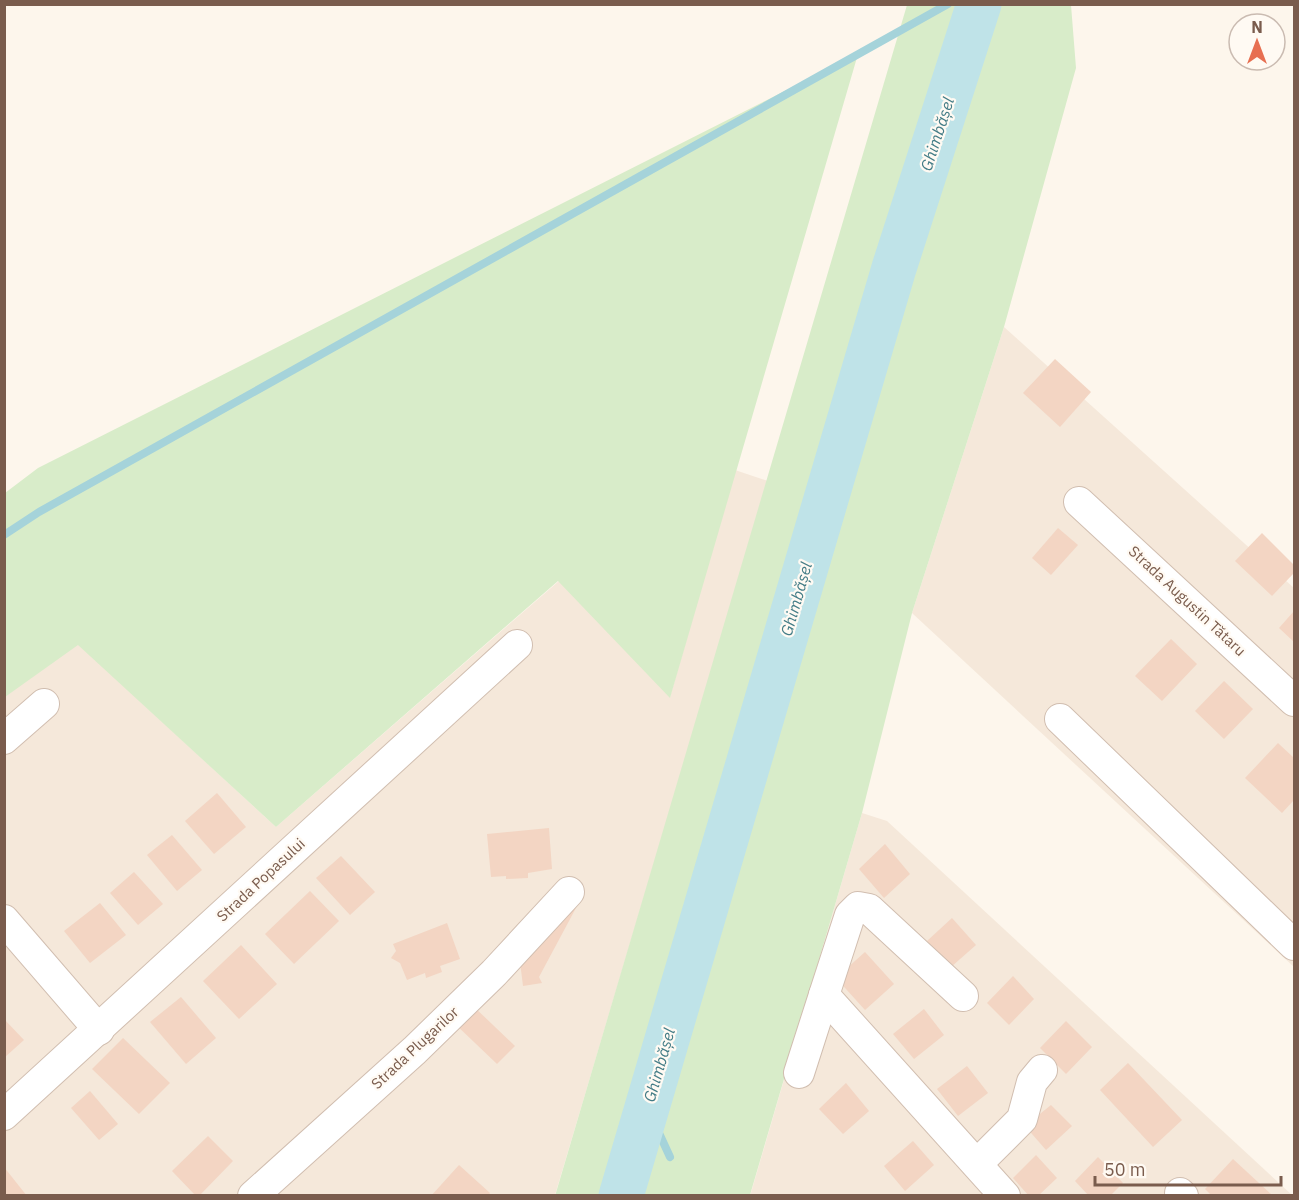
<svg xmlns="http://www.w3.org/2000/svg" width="1299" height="1200" viewBox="0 0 1299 1200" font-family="'IBM Plex Sans',sans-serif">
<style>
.residential{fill:#f5e8da}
.green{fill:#d8ecc9}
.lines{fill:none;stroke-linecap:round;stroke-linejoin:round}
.stream{stroke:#a5d3da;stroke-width:8}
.river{stroke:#bfe3e8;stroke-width:45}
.building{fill:#f3d5c3}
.minor-casing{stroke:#d1beb0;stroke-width:32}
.minor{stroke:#fff;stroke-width:30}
.labels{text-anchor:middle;stroke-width:4.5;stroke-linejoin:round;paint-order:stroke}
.street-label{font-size:15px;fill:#7a5c4d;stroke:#fffaf3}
.water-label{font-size:16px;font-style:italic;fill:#437c86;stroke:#fffaf3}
</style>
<rect width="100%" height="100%" fill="#fdf6ec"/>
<g class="residential">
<polygon points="1004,327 1294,588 1294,967 912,613"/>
<polygon points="735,470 768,481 555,1195 5,1195 4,697 78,644 276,827 559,581 670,697"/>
<polygon points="862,813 887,821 1292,1195 750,1196"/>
</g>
<g class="green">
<polygon points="907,5 1071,5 1076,68 1004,327 912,613 862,813 750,1195 555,1196"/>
<polygon points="858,54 670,698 558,581 276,827 78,645 5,697 5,493 38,468"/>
</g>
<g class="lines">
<g class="stream">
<polyline points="4,535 39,512 948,4"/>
<polyline points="647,1107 670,1157"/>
</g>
<polyline class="river" points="621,1196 894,268 979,4"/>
</g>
<g class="building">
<polygon points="1055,359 1091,392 1060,427 1023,393"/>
<polygon points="1058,528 1078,545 1051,575 1032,558"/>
<polygon points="1262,533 1294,565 1294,573 1272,596 1235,561"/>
<polygon points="1294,611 1294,642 1279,628"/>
<polygon points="1171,639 1197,664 1162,701 1135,676"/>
<polygon points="1224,681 1253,709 1224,739 1195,711"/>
<polygon points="1278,743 1294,758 1294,800 1282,813 1245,778"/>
<polygon points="217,793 246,827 214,854 185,821"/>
<polygon points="549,828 552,869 528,873 528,878 506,879 506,876 491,877 487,834"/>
<polygon points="172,835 202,870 177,891 147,855"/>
<polygon points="885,844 910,874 884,898 859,869"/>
<polygon points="341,856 375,892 350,915 316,878"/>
<polygon points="134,872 163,904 138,925 110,893"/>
<polygon points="310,891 339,921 294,964 265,934"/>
<polygon points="569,899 577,906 539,977 542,983 523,986 519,954"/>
<polygon points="100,903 126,935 90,963 64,931"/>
<polygon points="952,918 976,945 951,967 927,941"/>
<polygon points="447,923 460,959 440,966 442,972 426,978 425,973 407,980 400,963 391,958 396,951 393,944"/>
<polygon points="241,945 277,984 239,1019 203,981"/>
<polygon points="865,952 894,984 865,1010 836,978"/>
<polygon points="1013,976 1034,999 1009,1025 987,1003"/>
<polygon points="181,997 216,1038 186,1064 150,1022"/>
<polygon points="471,1004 515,1046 497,1064 453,1022"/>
<polygon points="924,1009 944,1035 914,1059 893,1034"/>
<polygon points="4,1019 24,1040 4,1058"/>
<polygon points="1066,1021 1092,1047 1066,1074 1040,1048"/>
<polygon points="123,1038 170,1083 139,1114 92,1069"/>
<polygon points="1128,1063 1182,1120 1153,1147 1100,1090"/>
<polygon points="967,1066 988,1093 958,1116 937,1089"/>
<polygon points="846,1083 869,1111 843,1134 819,1109"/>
<polygon points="90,1091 118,1124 99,1140 71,1108"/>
<polygon points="1051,1105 1072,1126 1046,1150 1025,1126"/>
<polygon points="208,1136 233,1161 199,1196 196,1196 172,1171"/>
<polygon points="913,1141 934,1165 905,1191 884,1166"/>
<polygon points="1036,1155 1057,1178 1038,1196 1029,1196 1013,1178"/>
<polygon points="1098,1157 1123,1183 1110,1196 1089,1196 1075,1181"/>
<polygon points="1233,1159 1273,1196 1212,1196 1205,1189"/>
<polygon points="459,1165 490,1193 488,1196 431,1196"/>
<polygon points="4,1167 27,1196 4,1196"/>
</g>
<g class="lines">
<g class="minor-casing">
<g id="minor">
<polyline points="1079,502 1294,701"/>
<polyline points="1060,719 1294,945"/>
<polyline points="4,739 44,704"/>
<polyline points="4,920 99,1030"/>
<polyline points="963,996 869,909 858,907 850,915 824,995 1005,1196"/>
<polyline points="799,1073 824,995"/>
<polyline points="4,1115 517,645"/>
<polyline points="977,1164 1022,1119 1032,1082 1042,1070"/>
<polyline points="1180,1193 1183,1196"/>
<polyline points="253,1196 415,1050 494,973 569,892"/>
</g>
</g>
<use href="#minor" class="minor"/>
</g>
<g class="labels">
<g class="street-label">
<text transform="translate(1187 601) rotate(43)" y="5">Strada Augustin Tătaru</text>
<text transform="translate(261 880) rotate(-43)" y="5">Strada Popasului</text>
<text transform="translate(415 1048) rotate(-43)" y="5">Strada Plugarilor</text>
</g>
<g class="water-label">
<text transform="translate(937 134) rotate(-72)" y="6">Ghimbășel</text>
<text transform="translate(796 599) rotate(-74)" y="6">Ghimbășel</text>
<text transform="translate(659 1065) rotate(-74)" y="6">Ghimbășel</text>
</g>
</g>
<rect width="1299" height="1200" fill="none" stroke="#7a5c4d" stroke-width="12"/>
<g transform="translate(1257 42)"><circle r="28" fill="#fffaf3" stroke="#cabbb1" stroke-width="1.5"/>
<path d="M0-4.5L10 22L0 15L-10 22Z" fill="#e76f51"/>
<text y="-9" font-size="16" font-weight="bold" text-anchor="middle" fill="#7a5c4d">N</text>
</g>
<path d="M1095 1176v9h186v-9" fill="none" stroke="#7a5c4d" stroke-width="3"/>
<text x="1104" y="1176" font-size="18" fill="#7a5c4d" stroke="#fffaf3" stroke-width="4.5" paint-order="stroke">50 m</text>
</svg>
